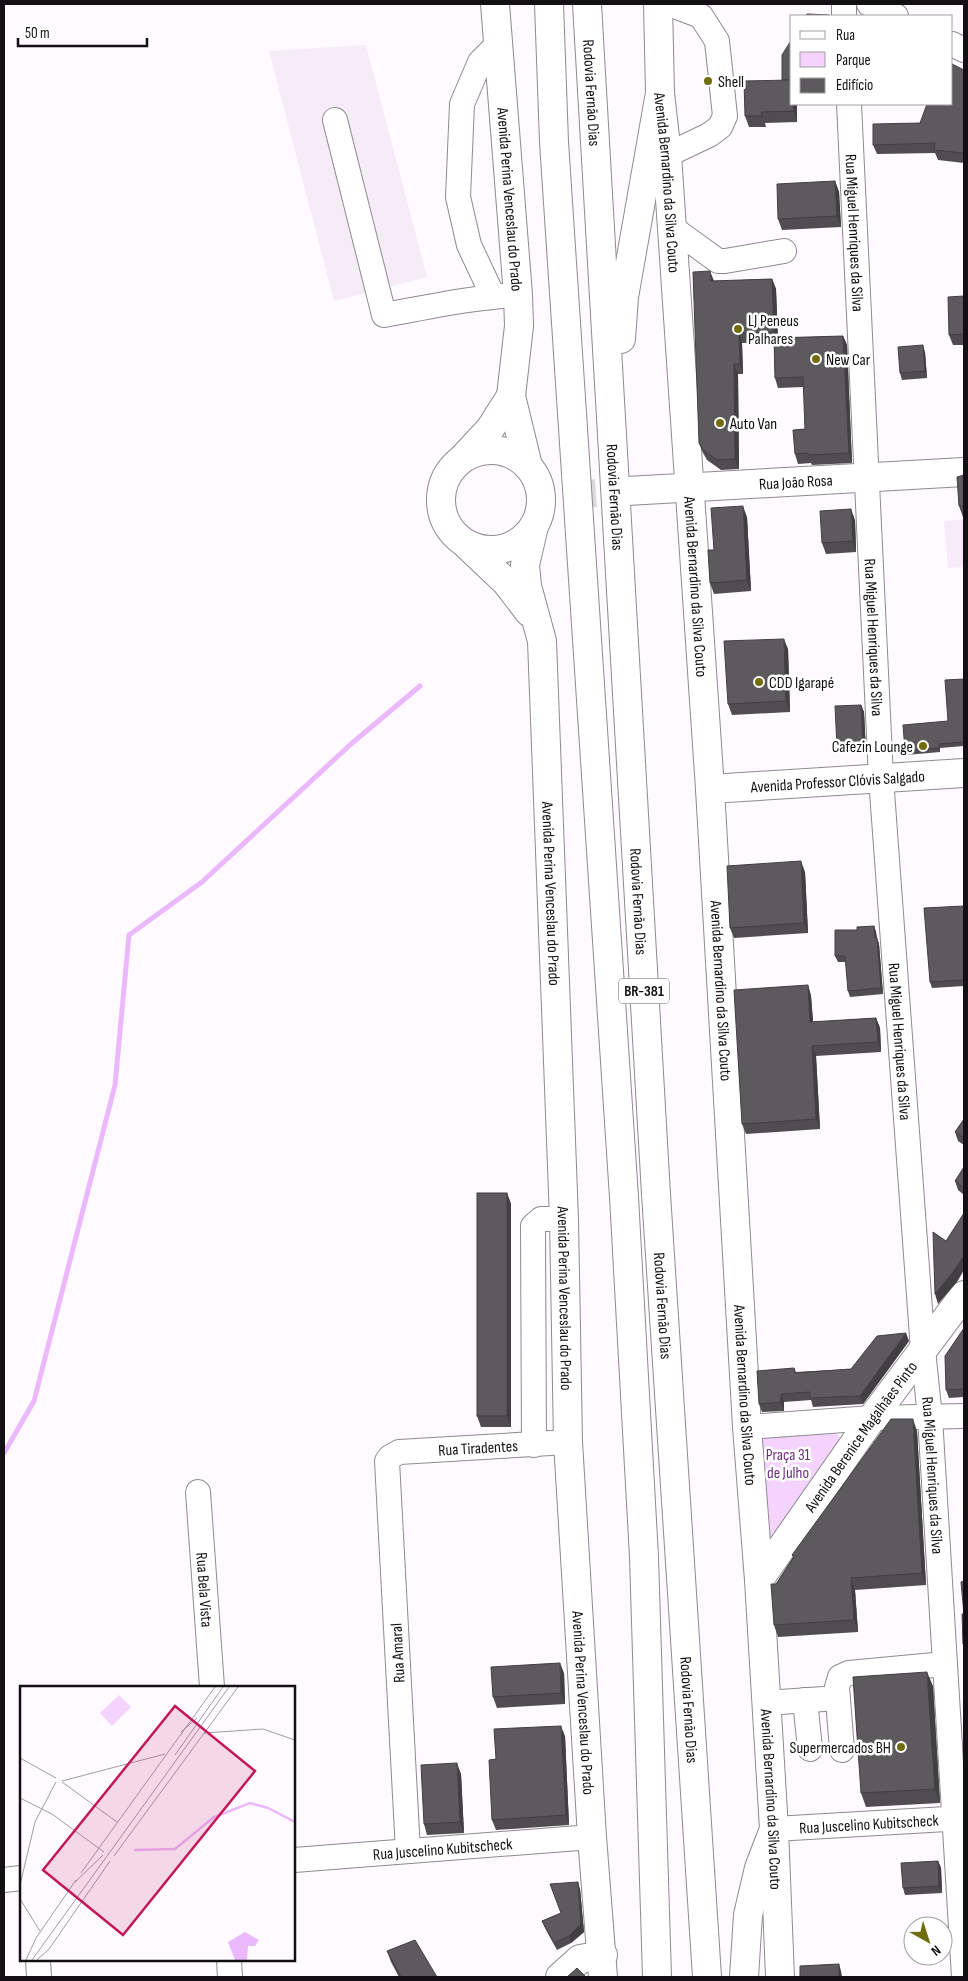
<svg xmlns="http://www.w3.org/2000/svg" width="968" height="1981" viewBox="0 0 968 1981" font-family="'Sofia Sans Condensed',sans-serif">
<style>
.built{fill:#f5ecf8}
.green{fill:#f4d3fe}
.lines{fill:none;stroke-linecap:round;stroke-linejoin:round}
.stream{stroke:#ebb8fb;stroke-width:5}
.major-tunnel{stroke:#dbd7db;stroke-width:28;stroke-dasharray:28 14;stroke-linecap:butt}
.minor-casing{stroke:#8e8a8f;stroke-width:26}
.major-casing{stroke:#8e8a8f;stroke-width:30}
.highway-casing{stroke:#8e8a8f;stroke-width:30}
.minor{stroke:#fff;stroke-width:24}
.major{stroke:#fff;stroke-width:28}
.highway{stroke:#fff;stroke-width:28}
.wall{fill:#504d51}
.shaded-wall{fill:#413f42}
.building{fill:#5d5a5e;stroke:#413f42}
.poi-dot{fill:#706d0c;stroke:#fff;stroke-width:2}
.labels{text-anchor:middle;stroke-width:5;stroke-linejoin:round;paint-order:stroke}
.shield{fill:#fff;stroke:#595859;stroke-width:1}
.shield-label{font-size:15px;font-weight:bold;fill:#121012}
.poi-label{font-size:16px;fill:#121012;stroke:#fff;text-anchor:start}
.street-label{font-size:16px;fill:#121012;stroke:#fff}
.park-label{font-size:16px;fill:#6b2f7d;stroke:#fff}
.inset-river{fill:none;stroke:#ebb8fb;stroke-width:2.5}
.inset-road{fill:none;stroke:#a09ca0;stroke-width:1}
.view{fill:#c2185b;fill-opacity:0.15;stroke:#c2185b;stroke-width:2.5}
.inset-edge{fill:none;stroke:#121012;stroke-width:2.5}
</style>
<rect width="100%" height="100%" fill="#fefaff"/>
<g class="built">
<polygon points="366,45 427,277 334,301 269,51"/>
<polygon points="964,519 964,567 948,568 944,521"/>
</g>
<polygon class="green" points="833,1431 843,1439 771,1537 762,1534 759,1436"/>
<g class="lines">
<polyline class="stream" points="4,1453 34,1401 115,1085 129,935 202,882 351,744 420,686"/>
<polyline class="major-tunnel" points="568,495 627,491"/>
<g class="minor-casing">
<g id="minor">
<polyline points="844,4 844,16"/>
<polyline points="869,4 896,16"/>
<polyline points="952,44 964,50"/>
<path id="s1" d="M849,104l32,674 42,572 7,67 34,560"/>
<path d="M335,120l49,195c45,-8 89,-18 134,-20"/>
<polyline points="667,155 709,135 720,127 725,116 717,41 701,16 669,4"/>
<polyline points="671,227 718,261 725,261 784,251"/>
<polyline points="493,296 469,245 458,197 462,104 480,62 497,45"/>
<polyline points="747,1427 872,1418 964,1416"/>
<polyline points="534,1445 533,1226 541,1219 564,1219"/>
<path id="s2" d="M198,1492l14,195"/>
<polyline points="805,1700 810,1749"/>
<polyline points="766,1703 838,1698"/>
<polyline points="842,1750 837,1687 840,1677 849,1673 945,1664"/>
<path id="s3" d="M774,1829l190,-11"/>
<path id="s4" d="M408,1851l-21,-390 3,-4 9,-5 169,-10"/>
<path id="s5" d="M294,1860l298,-23"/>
<polyline points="4,1880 21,1878"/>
<polyline points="38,1960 39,1977"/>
<polyline points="229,1960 230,1977"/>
</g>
</g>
<g class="major-casing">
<g id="major">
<path id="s6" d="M495,4l23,291 1,31 -8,70 17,70"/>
<path id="s7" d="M658,4l2,89 7,62 43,634 37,638 12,153 15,249 6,148"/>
<circle cx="491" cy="500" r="50"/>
<polyline points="463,458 490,429 511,396"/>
<path id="s8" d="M627,491l337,-19"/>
<path id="s9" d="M534,526l-9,39 2,21 15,55 22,578 4,223 24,395 11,140"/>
<polyline points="467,545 506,582 529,612"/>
<path id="s10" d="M710,789l254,-16"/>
<path id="s11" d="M759,1580l113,-162 92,-123"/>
<polyline points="560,1977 580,1959 603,1955"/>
</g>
</g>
<g class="highway-casing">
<g id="highway">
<polyline points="549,4 554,142 624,1197 644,1557 657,1977"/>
<path id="s12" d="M587,4l69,1190 51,783"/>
<polyline points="621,339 624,297 660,93"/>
<polyline points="744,1977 748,1915 759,1868 774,1829"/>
</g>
</g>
<use href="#minor" class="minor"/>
<use href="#major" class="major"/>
<use href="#highway" class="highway"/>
</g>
<g class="wall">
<polygon points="964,70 964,163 938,160 935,153 877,154 873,145 920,123"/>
<polygon points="782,80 792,104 797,104 797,122 765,123 766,127 749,127 745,116"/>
<polygon points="835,181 839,192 841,227 782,230 778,219"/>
<polygon points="772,279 776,289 778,338 843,336 847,345 852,463 812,465 811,463 798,464 795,454 805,429 804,387 778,388 775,378 774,342 742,343 743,374 738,374 739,469 721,470 707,460 703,453 699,443 714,281"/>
<polygon points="964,296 964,345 953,345 949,335"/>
<polygon points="925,352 927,378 902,380 900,373"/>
<polygon points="964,475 964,517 963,517 959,506"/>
<polygon points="747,517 751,591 714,594 710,583"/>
<polygon points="855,520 856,552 826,554 822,543"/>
<polygon points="788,649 790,712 732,715 728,704"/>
<polygon points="964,679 964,746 940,748 940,752 906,755 905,751 948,721"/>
<polygon points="861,705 864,712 866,752 840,754 837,747"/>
<polygon points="805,872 808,933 734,938 730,928"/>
<polygon points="964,906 964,986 932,988 930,982"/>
<polygon points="874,926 876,932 877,938 879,944 883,994 850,997 848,991 846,962 838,962 835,956 857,930"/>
<polygon points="808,985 811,996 813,1022 876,1018 880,1028 881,1052 816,1056 820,1129 746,1134 742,1124"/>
<polygon points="964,1119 964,1145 958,1141 955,1132"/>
<polygon points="964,1167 964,1195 958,1190 955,1181"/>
<polygon points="507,1193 511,1204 511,1427 481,1427 477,1416"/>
<polygon points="964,1328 964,1397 949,1398 946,1390"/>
<polygon points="909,1341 863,1404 813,1407 811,1400 784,1402 784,1411 762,1412 759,1404 794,1368 796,1372 851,1369"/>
<polygon points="917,1431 926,1585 855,1590 858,1632 778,1637 774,1625 776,1584 793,1557 792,1555"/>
<polygon points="564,1673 565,1704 497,1708 493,1697"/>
<polygon points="933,1686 940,1803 866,1807 861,1793"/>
<polygon points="565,1736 569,1825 496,1830 492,1820 496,1759"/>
<polygon points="461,1774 464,1833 427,1835 424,1824"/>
<polygon points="938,1861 941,1868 942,1893 905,1895 903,1888"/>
<polygon points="580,1889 584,1932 571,1943 557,1950 545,1928 542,1921 561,1913"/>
<polygon points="387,1951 437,1977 399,1977 391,1962"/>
</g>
<g class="shaded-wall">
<polygon points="793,104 797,104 797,122 794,111"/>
<polygon points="835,181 839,192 841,227 837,216"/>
<polygon points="710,271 714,281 711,281"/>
<polygon points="772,279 776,289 778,342 774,332"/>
<polygon points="739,333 742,343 743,374 740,364"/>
<polygon points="843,336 847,345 852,463 849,453"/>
<polygon points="923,345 925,352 927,378 925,371"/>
<polygon points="734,364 738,374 739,469 735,459"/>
<polygon points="743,506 747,517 751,591 747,580"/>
<polygon points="851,509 855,520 856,552 853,541"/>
<polygon points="784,639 788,649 790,712 786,701"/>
<polygon points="861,705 864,712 866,752 863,745"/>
<polygon points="801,861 805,872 808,933 804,923"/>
<polygon points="874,926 876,932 877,944 875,938"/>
<polygon points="877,938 879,944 883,994 881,988"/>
<polygon points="808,985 811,996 814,1033 810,1022"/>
<polygon points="876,1018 880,1028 881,1052 878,1042"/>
<polygon points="812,1046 816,1056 820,1129 816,1119"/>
<polygon points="507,1193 511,1204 511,1427 507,1416"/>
<polygon points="964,1256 964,1270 957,1282 938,1304 935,1294"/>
<polygon points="906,1333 909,1341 863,1404 860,1396"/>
<polygon points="781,1394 784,1402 784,1411 781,1402"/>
<polygon points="913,1419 917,1431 926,1585 922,1573"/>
<polygon points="851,1578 855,1590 858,1632 854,1620"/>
<polygon points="560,1663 564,1673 565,1704 561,1693"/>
<polygon points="927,1672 933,1686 940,1803 935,1789"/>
<polygon points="561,1726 565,1736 569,1825 566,1815"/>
<polygon points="457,1763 461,1774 464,1833 460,1822"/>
<polygon points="938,1861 941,1868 942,1893 939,1886"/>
<polygon points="578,1882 580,1889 584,1932 571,1943 569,1936"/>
<polygon points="839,1964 841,1971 842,1977 839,1977"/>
</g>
<g class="building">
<polygon points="807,14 829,15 829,16 805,16"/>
<polygon points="792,39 792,80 782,80 782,55"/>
<polygon points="952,64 964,70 964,153 934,150 935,143 873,145 873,124 920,123 927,104 952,104"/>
<polygon points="792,80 792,104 793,104 794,111 761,112 762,116 745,116 744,81"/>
<polygon points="835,181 837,216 778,219 777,184"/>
<polygon points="710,271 711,281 772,279 774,332 739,333 740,364 734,364 735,459 717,460 703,450 699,443 693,272"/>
<polygon points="964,296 964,334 949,335 948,297"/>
<polygon points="843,336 849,453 809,455 808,453 795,454 793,430 805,429 803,377 775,378 774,338"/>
<polygon points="923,345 925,371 900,373 898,347"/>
<polygon points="964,475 964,506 959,506 957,477"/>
<polygon points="743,506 747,580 710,583 708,550 714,550 711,508"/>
<polygon points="851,509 853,541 822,543 820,511"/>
<polygon points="784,639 786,701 728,704 724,641"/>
<polygon points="964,679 964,742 939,744 939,748 905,751 903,725 948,721 945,680"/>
<polygon points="861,705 863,745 837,747 835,706"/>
<polygon points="801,861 804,923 730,928 727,866"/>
<polygon points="964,906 964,980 930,982 924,908"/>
<polygon points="874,926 875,938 877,938 881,988 848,991 845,956 835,956 835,930 857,930 857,927"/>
<polygon points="808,985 810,1022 876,1018 878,1042 812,1046 816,1119 742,1124 734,990"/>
<polygon points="964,1119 964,1138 955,1132"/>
<polygon points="964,1167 964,1188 955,1181"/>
<rect x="477" y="1193" width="30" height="223"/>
<polygon points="964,1213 964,1256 953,1272 935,1294 933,1232 946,1241"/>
<polygon points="964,1328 964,1389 946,1390 945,1356"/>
<polygon points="906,1333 860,1396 810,1398 810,1392 781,1394 781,1402 759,1404 757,1371 794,1368 795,1373 851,1369 877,1336"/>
<polygon points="891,1419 913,1419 922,1573 851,1578 854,1620 774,1625 771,1584 776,1584 794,1557 792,1555"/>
<polygon points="964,1581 964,1644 963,1644 962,1614 964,1614 961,1582"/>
<polygon points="560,1663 561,1693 493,1697 491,1667"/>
<polygon points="927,1672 935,1789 861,1793 853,1677"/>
<polygon points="561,1726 566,1815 492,1820 489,1760 496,1759 494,1729"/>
<polygon points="457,1763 460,1822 424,1824 421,1765"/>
<polygon points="938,1861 939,1886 903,1888 901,1863"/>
<polygon points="578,1882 581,1924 569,1936 554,1943 542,1921 561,1913 550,1884"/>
<polygon points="415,1940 437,1977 401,1977 387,1951"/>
<polygon points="839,1964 839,1977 800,1977 800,1966"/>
<polygon points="577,1968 586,1977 567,1977"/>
</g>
<g class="poi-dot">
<circle cx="708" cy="81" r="5"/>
<circle cx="738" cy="329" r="5"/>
<circle cx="816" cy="359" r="5"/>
<circle cx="720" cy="423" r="5"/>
<circle cx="759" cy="682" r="5"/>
<circle cx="923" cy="746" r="5"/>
<circle cx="901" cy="1747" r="5"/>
</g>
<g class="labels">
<rect class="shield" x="619" y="978.5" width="50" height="25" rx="4"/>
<g class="shield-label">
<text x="644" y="996">BR-381</text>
</g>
<g class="poi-label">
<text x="718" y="87">Shell</text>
<text x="748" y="326">LJ Peneus<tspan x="748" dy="18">Palhares</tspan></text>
<text x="826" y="365">New Car</text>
<text x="730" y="429">Auto Van</text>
<text x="769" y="688">CDD Igarapé</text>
<text x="913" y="752" text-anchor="end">Cafezin Lounge</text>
<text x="891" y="1753" text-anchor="end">Supermercados BH</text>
</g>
<g class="street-label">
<text dy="6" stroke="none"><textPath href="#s12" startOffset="89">Rodovia Fernão Dias</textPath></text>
<text dy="6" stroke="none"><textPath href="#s7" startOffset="179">Avenida Bernardino da Silva Couto</textPath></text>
<text dy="6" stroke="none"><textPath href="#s6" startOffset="196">Avenida Perina Venceslau do Prado</textPath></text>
<text dy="6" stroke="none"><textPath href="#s1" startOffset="129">Rua Miguel Henriques da Silva</textPath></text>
<text dy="6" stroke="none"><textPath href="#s8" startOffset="169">Rua João Rosa</textPath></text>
<text dy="6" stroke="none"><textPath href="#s12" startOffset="494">Rodovia Fernão Dias</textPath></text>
<text dy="6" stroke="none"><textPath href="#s7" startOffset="584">Avenida Bernardino da Silva Couto</textPath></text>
<text dy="6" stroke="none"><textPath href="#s1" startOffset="534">Rua Miguel Henriques da Silva</textPath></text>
<text dy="6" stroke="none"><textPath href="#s10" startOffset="128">Avenida Professor Clóvis Salgado</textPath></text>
<text dy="6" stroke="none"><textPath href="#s9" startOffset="371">Avenida Perina Venceslau do Prado</textPath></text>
<text dy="6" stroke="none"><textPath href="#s12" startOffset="899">Rodovia Fernão Dias</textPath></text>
<text dy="6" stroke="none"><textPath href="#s7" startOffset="989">Avenida Bernardino da Silva Couto</textPath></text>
<text dy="6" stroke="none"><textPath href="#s1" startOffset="939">Rua Miguel Henriques da Silva</textPath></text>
<text dy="6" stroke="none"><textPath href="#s9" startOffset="776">Avenida Perina Venceslau do Prado</textPath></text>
<text dy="6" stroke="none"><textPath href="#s12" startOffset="1304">Rodovia Fernão Dias</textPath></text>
<text dy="6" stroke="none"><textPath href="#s7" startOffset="1394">Avenida Bernardino da Silva Couto</textPath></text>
<text dy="6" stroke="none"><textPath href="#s11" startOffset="176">Avenida Berenice Magalhães Pinto</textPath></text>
<text dy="6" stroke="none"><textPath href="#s4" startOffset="485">Rua Tiradentes</textPath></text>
<text dy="6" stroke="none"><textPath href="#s1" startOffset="1374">Rua Miguel Henriques da Silva</textPath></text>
<text dy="6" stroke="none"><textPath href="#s2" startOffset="98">Rua Bela Vista</textPath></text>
<text transform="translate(397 1653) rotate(-93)" y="6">Rua Amaral</text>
<text dy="6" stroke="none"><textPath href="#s9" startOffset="1181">Avenida Perina Venceslau do Prado</textPath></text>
<text dy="6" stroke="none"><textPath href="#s12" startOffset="1709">Rodovia Fernão Dias</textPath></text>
<text dy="6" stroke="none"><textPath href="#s7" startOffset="1799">Avenida Bernardino da Silva Couto</textPath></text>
<text dy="6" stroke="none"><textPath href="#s3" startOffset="95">Rua Juscelino Kubitscheck</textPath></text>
<text dy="6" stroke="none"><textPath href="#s5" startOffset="149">Rua Juscelino Kubitscheck</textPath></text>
</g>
<g class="park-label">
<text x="788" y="1460">Praça 31<tspan x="788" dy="18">de Julho</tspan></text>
</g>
</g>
<g transform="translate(20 1686)">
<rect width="275" height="275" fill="#fefaff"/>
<path d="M99,9l12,12 -19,19 -12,-13z" fill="#f4d3fe"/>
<path d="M225,246l14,8 -4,6h-7l-1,14h-12l-7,-18z" fill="#ebb8fb"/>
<path class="inset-river" d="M114,164l41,-1 39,-32 36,-14 18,5 27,14"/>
<path class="inset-road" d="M161,46l16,-14M184,47l59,-4 32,11M155,69l48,-68M0,72l36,20M42,95l103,-27M42,96l55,40M0,112l32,16 52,38M94,170l124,-169M61,187l134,-186M54,197l29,-28M0,199l15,-63 21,-40M0,213l20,32M16,252l40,-58M29,263l61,-88M6,274l10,-22M12,274l197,-273M17,274l12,-11"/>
<path class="view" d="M155,20l80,65 -132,164 -80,-65z"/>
<rect width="275" height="275" class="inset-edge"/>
</g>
<rect width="968" height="1981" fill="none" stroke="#121012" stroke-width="10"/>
<rect x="790" y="15" width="162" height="90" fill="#ffffff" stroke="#a09fa0"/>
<rect x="800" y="31" width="25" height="8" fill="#ffffff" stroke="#a09fa0"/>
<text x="836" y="40" font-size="15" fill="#121012">Rua</text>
<rect x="800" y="52" width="25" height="15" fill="#f4d3fe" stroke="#a09fa0"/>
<text x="836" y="65" font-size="15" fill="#121012">Parque</text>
<rect x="800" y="78" width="25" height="15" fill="#5d5a5e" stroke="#a09fa0"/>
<text x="836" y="90" font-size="15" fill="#121012">Edifício</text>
<g transform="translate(928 1941) rotate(141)"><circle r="24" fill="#ffffff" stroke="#a09fa0"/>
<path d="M0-4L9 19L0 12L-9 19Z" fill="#706d0c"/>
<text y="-8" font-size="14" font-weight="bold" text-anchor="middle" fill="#121012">N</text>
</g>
<path d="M18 38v8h129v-8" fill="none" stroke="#121012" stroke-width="2.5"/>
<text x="25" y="38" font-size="15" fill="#121012" stroke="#ffffff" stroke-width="4" paint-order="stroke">50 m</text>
</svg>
